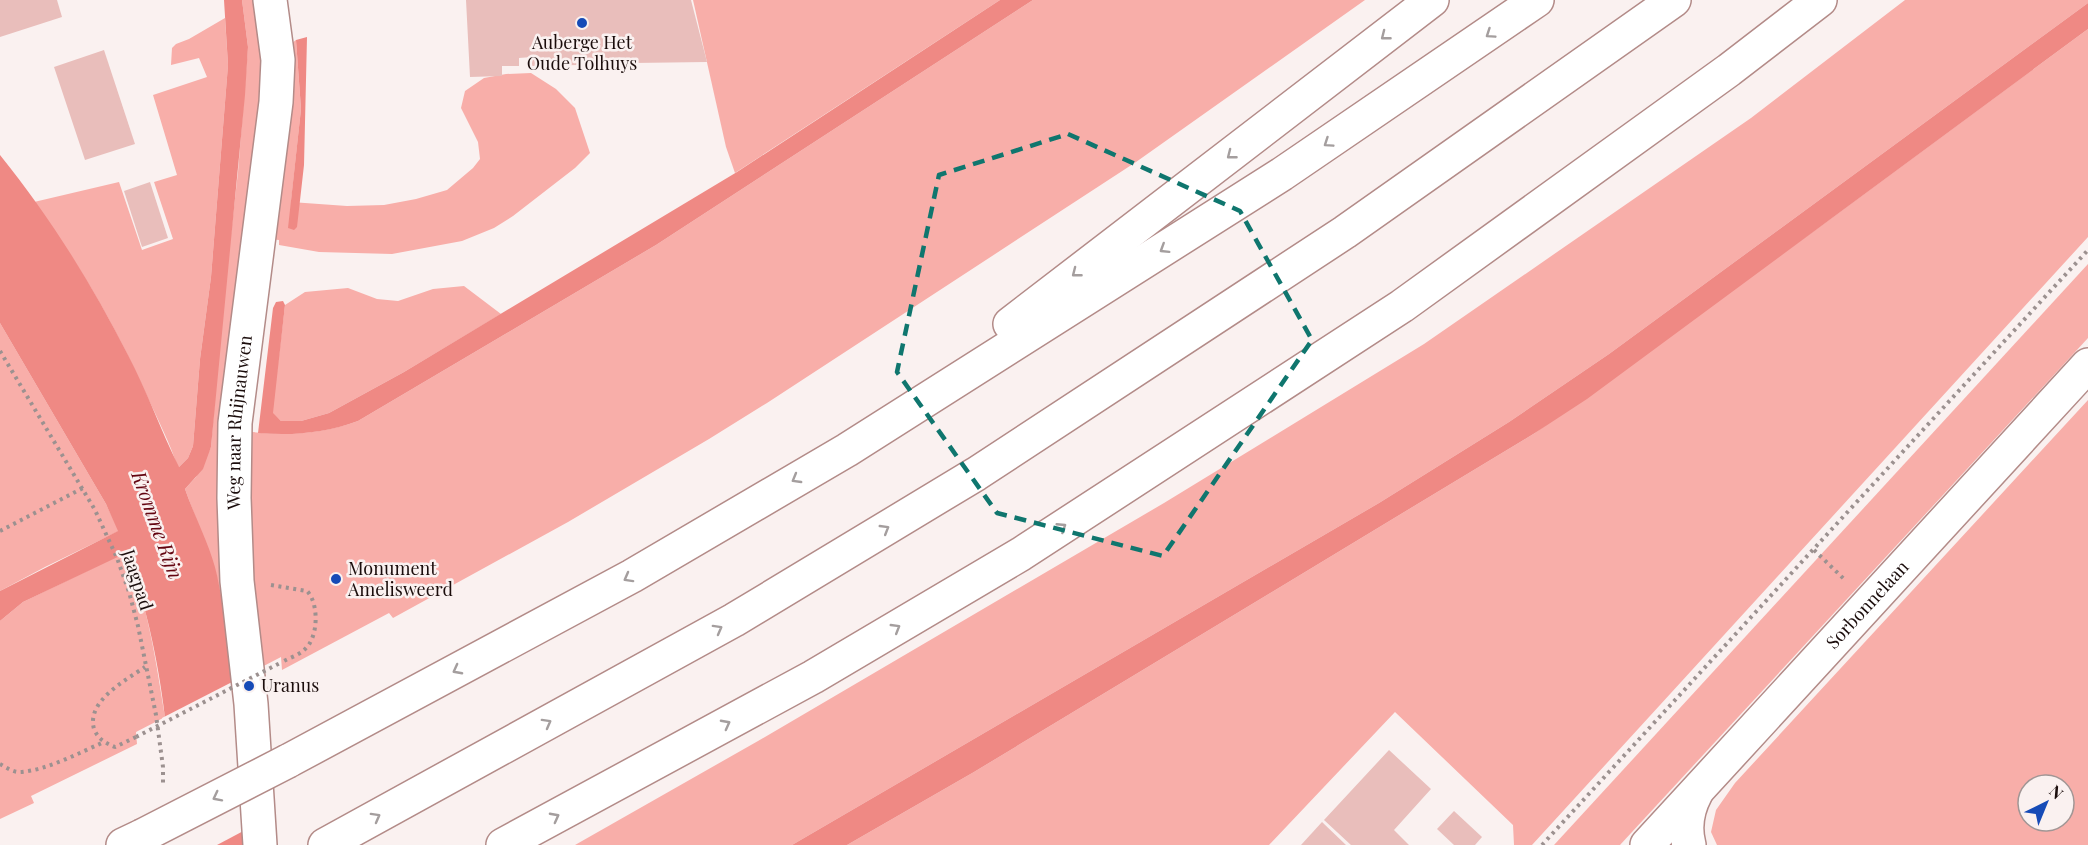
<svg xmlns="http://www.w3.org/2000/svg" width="2088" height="845" viewBox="0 0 2088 845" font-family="'Playfair Display',serif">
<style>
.green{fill:#f8aea9;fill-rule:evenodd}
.water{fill:#ef8984}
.pier{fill:#faf1f0}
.building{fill:#e9bebb}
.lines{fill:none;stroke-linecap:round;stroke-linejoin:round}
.minor-casing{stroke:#b38b88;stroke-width:36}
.motorway-casing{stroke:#b38b88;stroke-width:36}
.path{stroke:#9c9190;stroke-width:4;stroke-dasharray:3 4.5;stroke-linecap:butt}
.minor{stroke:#fff;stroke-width:33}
.motorway{stroke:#fff;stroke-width:33}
.motorway-bridge-casing{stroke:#b38b88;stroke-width:36;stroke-linecap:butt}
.path-bridge{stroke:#9c9190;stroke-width:4;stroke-dasharray:3 4.5;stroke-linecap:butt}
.motorway-bridge{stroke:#fff;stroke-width:33}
.oneway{stroke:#a49e9e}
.marked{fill:none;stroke:#0f766e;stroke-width:4.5;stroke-dasharray:12 8;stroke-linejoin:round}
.poi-dot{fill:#164bb7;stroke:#faf1f0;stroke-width:2}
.labels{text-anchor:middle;stroke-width:5;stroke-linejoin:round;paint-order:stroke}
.poi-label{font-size:18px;fill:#1b0d0c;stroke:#faf1f0;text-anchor:start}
.street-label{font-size:18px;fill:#1b0d0c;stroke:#faf1f0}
.water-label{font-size:20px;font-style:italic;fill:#630410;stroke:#faf1f0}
</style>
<rect width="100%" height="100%" fill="#faf1f0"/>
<g class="green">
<polygon points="242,0 256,0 263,63 234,692 225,618 216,573 185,489 196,477 211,447 221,322 238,172 248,47"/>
<polygon points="693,0 1000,0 735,173 726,147"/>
<path d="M1033,0h332l-229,162 -369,241 -58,36 -141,83 -175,96 -4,-5 -107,57 -1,-13 -25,13 -13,-239c42,5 76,4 115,-10l298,-176z"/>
<polygon points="1905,0 2088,0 2088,3 1609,354 1509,422 1379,503 792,845 575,845 758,741 1164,503 1424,344 1751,118"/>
<path d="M225,18l3,47 -17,212 -11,82 -7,87 -5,12 -10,10c-8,-25 -20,-48 -31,-72 -32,-71 -67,-131 -113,-194l85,-20 23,68 31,-11 -19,-57 23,-7 -24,-80 54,-18 -8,-19 -28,7 1,-17 4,-4 13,-5z"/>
<polygon points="2088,29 2088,237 1532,845 1514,845 1513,825 1395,712 1269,845 847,845 974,772 1535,433 1829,220"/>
<polygon points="296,40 301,109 291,202 347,206 384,205 416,199 447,190 473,168 480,159 478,142 461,108 465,91 484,78 506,74 531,73 556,89 575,108 590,153 575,168 513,216 494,228 462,241 392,254 319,252 279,245 279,240 269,239 292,43"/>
<polygon points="2088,264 2088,338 1620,845 1554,845"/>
<polygon points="464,286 501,314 404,372 329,413 301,421 281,421 272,413 285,305 305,292 348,288 377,299 398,301 433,289"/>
<polygon points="0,323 106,504 119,531 45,567 0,591"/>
<path d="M2088,400v445h-371l-6,-13 5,-22 19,-27zM2028,785h36v36h-36z"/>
<path d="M126,552c22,52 30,110 39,165l-29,15 1,12 -106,52 3,7 -34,16v-198l23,-19z"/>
</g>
<g class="water">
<path d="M224,0h18l6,47 -3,48 -34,352 -8,22 -18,20c10,29 25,56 32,86 19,89 22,180 29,270h-76c-1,-39 0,-80 -4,-119 -6,-55 -19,-123 -40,-173l-103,49 -23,19v-30l118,-60 -12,-27 -106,-181v-168c50,62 92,129 128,200 19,36 33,76 51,112l9,-9 5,-12 7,-87 11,-82 17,-212z"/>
<path d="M1000,0h33l-377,245 -298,176c-33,12 -65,15 -100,12l15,-125 3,-6 7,-1 2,4 -12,108 8,8h20l28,-8 75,-41 333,-200z"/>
<polygon points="2088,3 2088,29 1587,399 1535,433 974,772 847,845 792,845 1379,503 1509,422 1609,354"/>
<polygon points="307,37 304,165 297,227 294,230 288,228 301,109 296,40"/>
</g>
<polygon class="pier" points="236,680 249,828 217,845 167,845 162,718"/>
<g class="building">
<polygon points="0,0 57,0 62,17 0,37"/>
<polygon points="466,0 691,0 707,62 633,63 633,67 579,68 578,65 532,66 532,57 519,58 519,66 502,66 502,76 470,77"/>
<polygon points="104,50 135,144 85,160 54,67"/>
<polygon points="150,182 168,238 142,247 124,191"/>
<polygon points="1389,750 1431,789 1394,830 1409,845 1351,845 1324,820"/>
<polygon points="1454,811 1482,837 1475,845 1454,845 1437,829"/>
<polygon points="1322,822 1346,845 1301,845"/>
</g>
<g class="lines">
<g class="minor-casing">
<g id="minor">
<path id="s1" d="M260,845l-9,-141 -14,-123 -3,-83 1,-75 41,-321 2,-42 -8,-60"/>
<path id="s2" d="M1647,845l441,-480"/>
<path d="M1689,845c-5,-19 -2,-35 7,-52"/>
</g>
</g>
<g class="motorway-casing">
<g id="motorway">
<polyline points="1010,324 1432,0"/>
<polyline points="288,761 632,576 847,450 1282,174 1537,0"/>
<polyline points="123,845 142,836"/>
<polyline points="325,845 734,620 976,474 1345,232 1674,0"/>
<polyline points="503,845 813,677 1021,554 1402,306 1729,70 1820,0"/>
</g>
</g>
<g class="path">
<polyline points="0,351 95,510 117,558 129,592 138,626 156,715 163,767 163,787"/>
<polyline points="0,531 83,488"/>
<polyline points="1814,550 1844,579"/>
<path d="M271,585l36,6c12,12 12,47 -3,59 -5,5 -15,8 -22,12"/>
<path d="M136,737l-21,10c-10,-4 -17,-8 -21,-18 -8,-28 32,-49 51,-62"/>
<path d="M0,764c7,4 14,9 22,8 27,-3 57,-19 82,-30"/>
<polyline points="1542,845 2088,250"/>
</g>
<use href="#minor" class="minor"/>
<use href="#motorway" class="motorway"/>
<g class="motorway-bridge-casing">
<polyline id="motorway-bridge" points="142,836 288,761"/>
</g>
<polyline class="path-bridge" points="136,737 282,662"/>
<use href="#motorway-bridge" class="motorway-bridge"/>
</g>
<defs><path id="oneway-chevron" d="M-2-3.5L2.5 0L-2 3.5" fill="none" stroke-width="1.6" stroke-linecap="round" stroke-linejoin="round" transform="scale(1.5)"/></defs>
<g class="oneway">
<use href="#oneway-chevron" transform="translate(1490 34) rotate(146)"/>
<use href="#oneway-chevron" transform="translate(1385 36) rotate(142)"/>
<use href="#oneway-chevron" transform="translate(1328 143) rotate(146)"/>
<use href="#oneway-chevron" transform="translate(1231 155) rotate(142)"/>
<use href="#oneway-chevron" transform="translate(1164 249) rotate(148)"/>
<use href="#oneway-chevron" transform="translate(1076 273) rotate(142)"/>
<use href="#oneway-chevron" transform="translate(796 479) rotate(150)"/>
<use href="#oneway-chevron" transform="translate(1062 527) rotate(-33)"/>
<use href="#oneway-chevron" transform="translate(885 529) rotate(-31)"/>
<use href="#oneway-chevron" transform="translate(628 578) rotate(151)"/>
<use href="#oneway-chevron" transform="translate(896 628) rotate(-31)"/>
<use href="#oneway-chevron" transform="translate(718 629) rotate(-29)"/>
<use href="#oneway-chevron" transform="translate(457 670) rotate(152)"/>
<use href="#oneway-chevron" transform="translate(547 723) rotate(-29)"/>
<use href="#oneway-chevron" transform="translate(726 724) rotate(-28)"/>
<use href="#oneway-chevron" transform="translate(217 797) rotate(153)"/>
<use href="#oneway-chevron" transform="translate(376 817) rotate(-29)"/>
<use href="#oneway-chevron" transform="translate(555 817) rotate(-28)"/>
</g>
<path class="marked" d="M1068,134l172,77 72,129 -149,216 -166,-43 -100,-141 42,-197z"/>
<g class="poi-dot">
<circle cx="582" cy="23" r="6"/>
<circle cx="336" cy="579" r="6"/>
<circle cx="249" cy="686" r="6"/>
</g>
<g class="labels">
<g class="poi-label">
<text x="582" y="49" text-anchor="middle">Auberge Het<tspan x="582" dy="21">Oude Tolhuys</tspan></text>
<text x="348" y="575">Monument<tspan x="348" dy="21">Amelisweerd</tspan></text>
<text x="261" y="692">Uranus</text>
</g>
<g class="street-label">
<text dy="6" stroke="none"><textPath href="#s1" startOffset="424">Weg naar Rhijnauwen</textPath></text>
<text transform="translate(137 580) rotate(72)" y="6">Jaagpad</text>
<text dy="6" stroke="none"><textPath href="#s2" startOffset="326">Sorbonnelaan</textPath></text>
</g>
<g class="water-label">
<text transform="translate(157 525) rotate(70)" y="7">Kromme Rijn</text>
</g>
</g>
<g transform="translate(2046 803) rotate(43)"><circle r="28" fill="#faf1f0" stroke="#a19695" stroke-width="1.5"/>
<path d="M0-4.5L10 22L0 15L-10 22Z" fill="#164bb7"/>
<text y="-9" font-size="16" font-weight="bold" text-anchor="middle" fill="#1b0d0c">N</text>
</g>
</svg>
